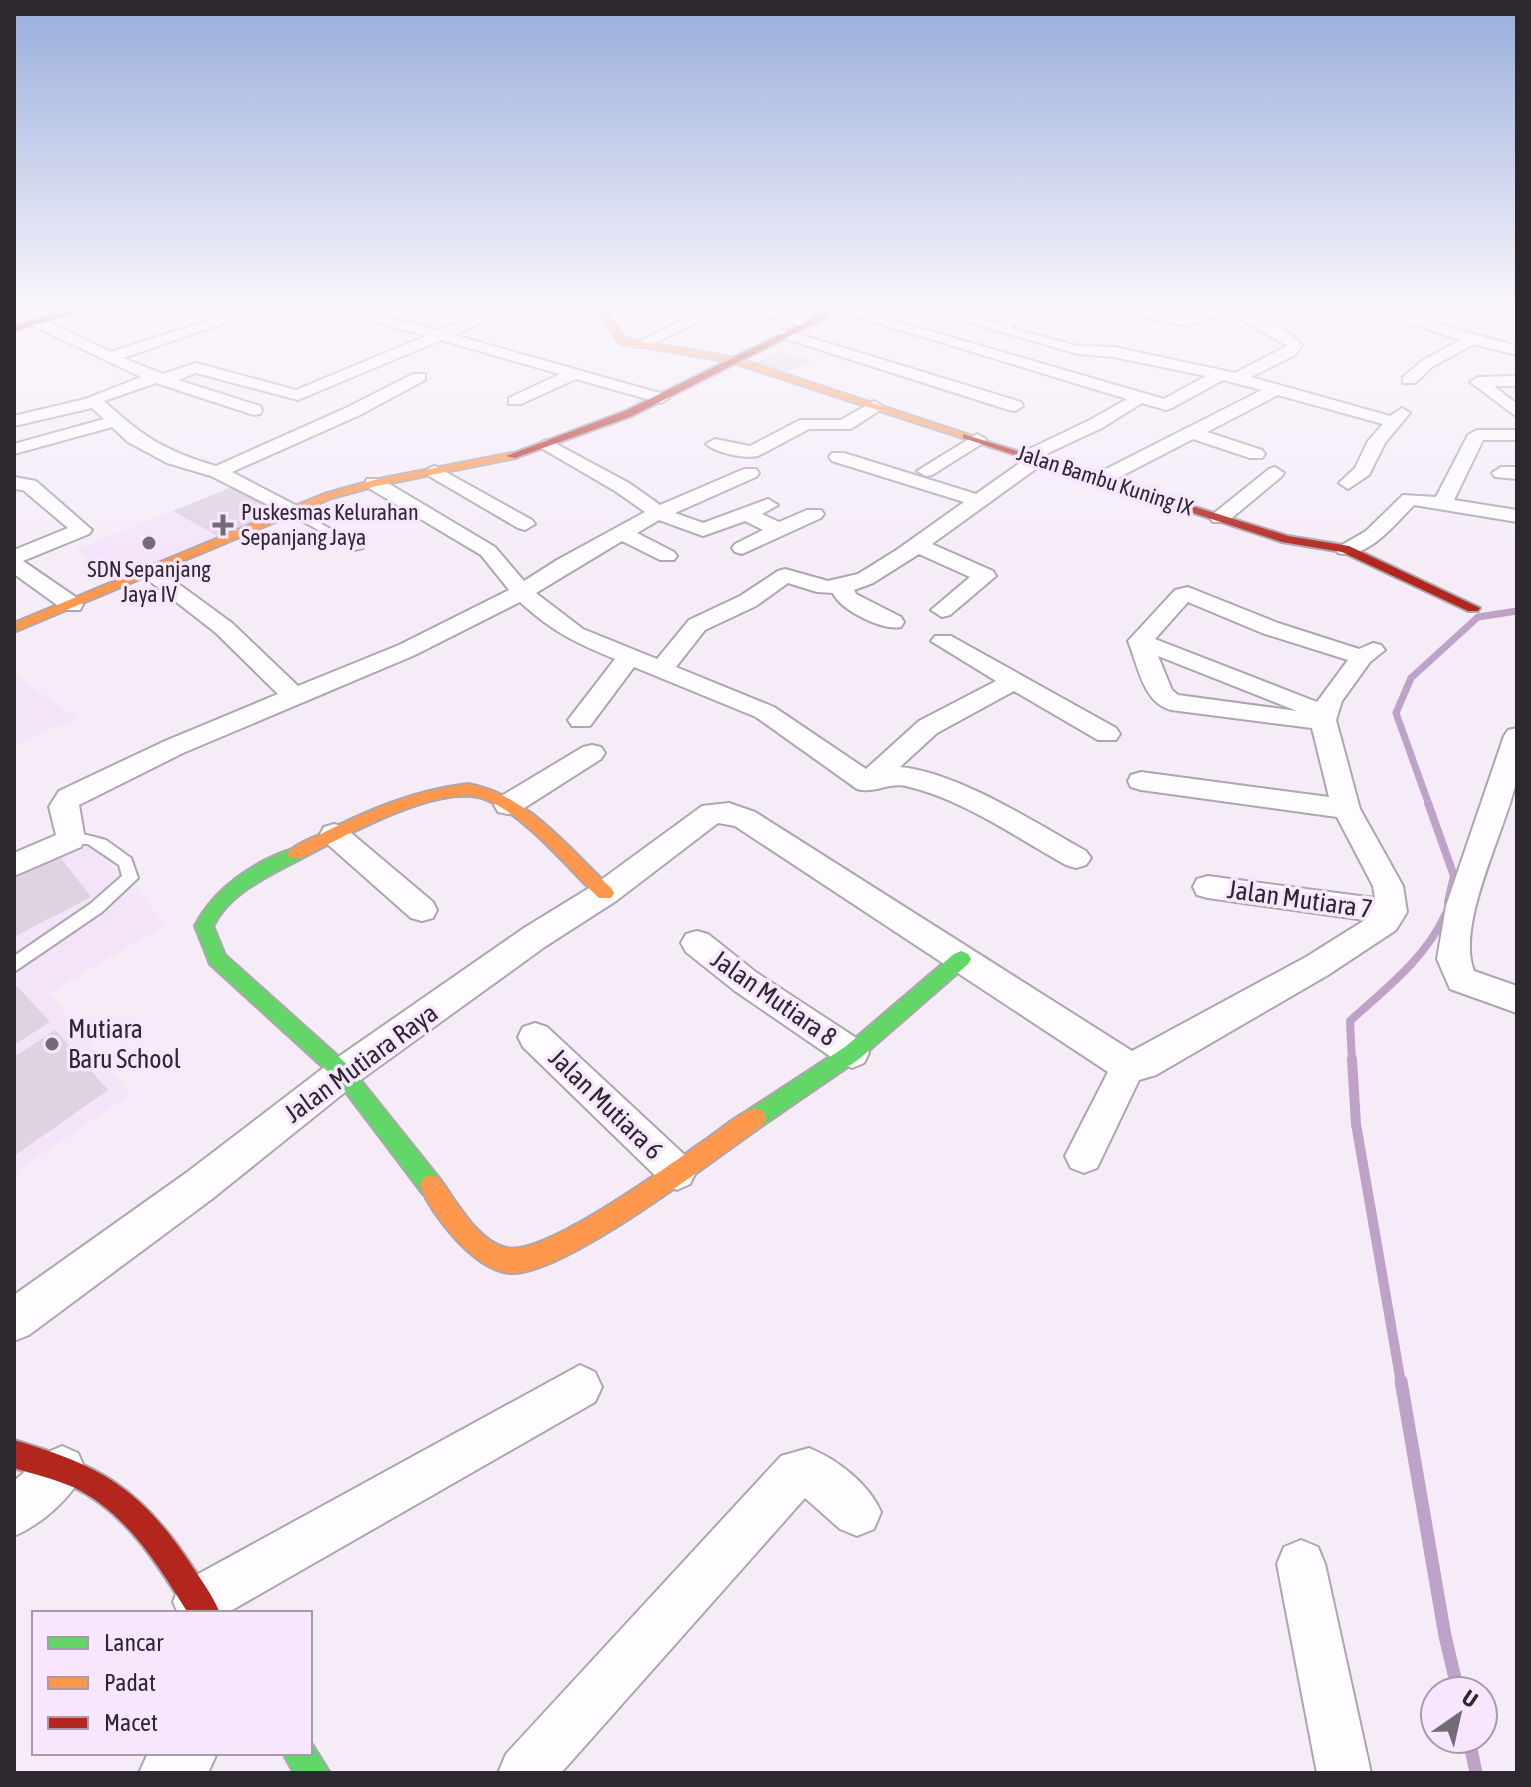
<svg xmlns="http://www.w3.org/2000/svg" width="1531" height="1787" viewBox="0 0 1531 1787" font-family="'Asap Condensed',sans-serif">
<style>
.built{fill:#f4e4fa}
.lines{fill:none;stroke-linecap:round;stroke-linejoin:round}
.stream-far3{stroke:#bea2c8;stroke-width:7}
.stream-far2{stroke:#bea2c8;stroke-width:8}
.stream-far1{stroke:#bea2c8;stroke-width:10}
.stream{stroke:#bea2c8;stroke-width:13}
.building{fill:#dfd3e2}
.lane-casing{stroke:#aca6ae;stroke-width:4}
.street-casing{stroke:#aca6ae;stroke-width:4}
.fast-casing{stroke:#aca6ae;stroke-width:4}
.slow-casing{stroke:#aca6ae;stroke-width:4}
.jam-casing{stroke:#aca6ae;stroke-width:4}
.lane{fill:#fefcfe;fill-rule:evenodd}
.street{fill:#fefcfe;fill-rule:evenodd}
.fast{fill:#63d668;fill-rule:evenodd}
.slow{fill:#ff974d;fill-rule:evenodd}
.jam{fill:#b3261e;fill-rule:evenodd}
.poi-dot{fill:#736c76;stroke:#f7e6fe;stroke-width:3}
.labels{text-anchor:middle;stroke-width:7;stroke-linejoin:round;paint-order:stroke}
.far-street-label{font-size:22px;fill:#2d2730;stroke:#f7e6fe}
.far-poi-label{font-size:22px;fill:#2d2730;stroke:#f7e6fe;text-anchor:start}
.street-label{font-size:26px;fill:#2d2730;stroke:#f7e6fe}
.poi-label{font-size:26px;fill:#2d2730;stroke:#f7e6fe;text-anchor:start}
</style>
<rect width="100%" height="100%" fill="#f5ecf8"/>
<g class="built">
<polygon points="173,511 221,538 117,583 76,549"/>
<polygon points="14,674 76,718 14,746"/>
<polygon points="77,829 167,924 49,993 130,1095 14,1173 14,862"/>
</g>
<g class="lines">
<polyline class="stream-far3" points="1429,805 1396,713 1411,678 1478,617 1517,611"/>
<g class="stream-far2">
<polyline points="1428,803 1454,876 1448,902"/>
<path d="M1352,1061l-2,-40c34,-31 76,-63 95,-106"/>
</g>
<polyline class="stream-far1" points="1352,1059 1356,1124 1401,1383"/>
<g class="stream">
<polyline points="1401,1381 1445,1636 1458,1691"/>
<polyline points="1469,1739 1476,1773"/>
</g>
</g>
<g class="building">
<polygon points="781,351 811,361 783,373 755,363"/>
<polygon points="232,487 277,511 221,538 173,511"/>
<polygon points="58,854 91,897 14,937 14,876"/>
<polygon points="18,987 50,1022 14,1045 14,989"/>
<polygon points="55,1030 108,1090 14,1156 14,1057"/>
</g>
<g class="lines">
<g class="lane-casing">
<g id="lane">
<polygon points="292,508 362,546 363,548 354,550 288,513 287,511"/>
<polygon points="79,833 106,840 131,858 138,878 102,912 14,972 14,956 90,904 122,876 119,865 88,844 66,844 63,840 66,836"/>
</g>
</g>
<g class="street-casing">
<g id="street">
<path d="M243,309h21l-141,49 40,16 33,-11 100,27 130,-54 -59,-17v-6l72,17 51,-21h19l-55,26 213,60 2,3 -8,5 -85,-24 -55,25h-12v-6l51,-24 -119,-34 -143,60 -102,-27 -18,7 82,26 2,4 -2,4 -6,1 -98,-32 -52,18c39,36 61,50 112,65l132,-59 65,-33h12v6l-65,35 -128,57 67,35 3,4 -10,6 -81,-41 -44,-13 -39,-21 -16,-15 -98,27v-10l90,-25 -12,-11 -78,18v-10l71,-17 56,-22 -109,-52v-6h10l69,33z"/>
<polygon points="706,309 725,309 646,347 636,347 634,344"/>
<polygon points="742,309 766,309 815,324 808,328"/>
<path d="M832,309h22l310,90 42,-23 -92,-19 -36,-3 -155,-45h23l50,15 30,-15h18l-34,19 68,18 36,1 121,26 52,-27 -63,-37c27,0 60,16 78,36l-7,10 -44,22 139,39 12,-8 8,5 -25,30 -16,32 -21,14 -9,-6 16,-15 13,-27 15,-17 -105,-29 -71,37 55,18 3,4 -3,4h-12l-57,-19 -85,44h-14l-2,-4 2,-4 168,-85 -39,-10 -51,28 -6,2 -24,-7 -40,25 -58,27 3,4 -3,4 -112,81 61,27 3,5 -46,39 -8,2 -11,-7 39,-33 -51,-23 -46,29 -19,7 2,4 45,23 3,5 -3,5c-18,4 -61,-17 -68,-34l-16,-1 -29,-9 -32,23 -51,24 -29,37 98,40 92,62 53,-48 77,-40 -65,-40 4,-5h16l165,92 4,6 -4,6h-18l-84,-49 -77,42 -37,34c57,5 136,56 186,84l5,7 -5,7 -10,3 -10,-3c-51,-28 -103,-66 -160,-79 -17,-4 -32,8 -49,3l-101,-72 -122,-50 -44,59h-18l-4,-6 47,-61c-41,-17 -62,-27 -95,-57l-105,53 -232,98 -104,52 6,35 -4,7 -67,29v-23l42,-18 -7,-28 10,-16 106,-50 113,-47 -62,-61 -73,-57 -4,-4 4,-4h14l75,55 66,63 101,-41 110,-55 -28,-35 -114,-68 -2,-4 2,-4h14l114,68 29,34 33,-21 88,-48 -30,-21 -72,-42 -3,-4 3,-4 6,-1 80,43 31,22 84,-36h12l3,4 -3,4 -81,36 28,10 65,-24 10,6 -16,9 17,8 28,-12h14l3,4 -3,4 -79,36 -7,-2 -3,-4 3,-4 28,-14 -18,-9 -42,15 -44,-16 -22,13 37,19 3,4 -3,4h-14l-38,-19 -86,52 47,36 74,30 32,-39 51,-24 38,-25 7,-2 43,12 30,-7 40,-25 66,-47 -132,-41 -3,-4 3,-4h12l132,41 48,-34 -4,-4 3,-4 67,-32 37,-21z"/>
<polygon points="1367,309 1391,309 1439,321 1441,325 1517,346 1517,355 1474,344 1432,367 1415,383 1403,383 1403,377 1422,361 1460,340"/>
<polygon points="1147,310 1188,318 1215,310 1222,314 1189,326 1142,317 1142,311"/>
<polygon points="785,330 1021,402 1023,406 1015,411 1009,410 780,337 780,331"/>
<polygon points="1517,376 1517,386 1494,386 1517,404 1517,417 1470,382 1478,377"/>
<path d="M874,401l8,5 -2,4 -29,19h-42l-51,27c-13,3 -42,-3 -52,-12l9,-5 35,7 50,-26h41z"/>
<path d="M1477,430h40v10h-34l-29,60 63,10v12l-103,-17c-18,18 -47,56 -76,48l-3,-4 31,-18 37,-36 33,2 32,-62z"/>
<polygon points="977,434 986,439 983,443 932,475 926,476 917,471"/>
<polygon points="435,466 532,520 535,524 525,530 518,528 429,476 426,472 429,468"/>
<polygon points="1275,467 1284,473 1281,477 1227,522 1213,522 1210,518 1213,514 1269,469"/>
<polygon points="1501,467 1517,467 1517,479 1495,477 1492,473"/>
<polygon points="14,477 36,481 92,530 89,534 23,561 80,600 83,605 80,610 64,610 14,574 14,550 68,528 23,490 14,489"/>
<path d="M1188,587l90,36 81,26 14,-6 8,2 4,5 -15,12 -28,39 -6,19 24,89 43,77 4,26 -11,18 -68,45 -172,100 -17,5 -42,88 -13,5 -13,-5 -6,-12 43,-84 -373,-246 -17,-3 -102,78 -70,45 -191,138 -143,115 -183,136 -15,6v-46l172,-122 145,-111 193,-134 70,-43 108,-79 27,-3 26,9 377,239 174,-94 59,-37 -157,-22 -11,-3 -4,-8 4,-8 11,-3 167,22 -2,-12 -36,-69 -196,-27 -10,-3 -3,-6 3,-6 10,-3 188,25 -17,-69 -141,-18c-28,-7 -33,-45 -43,-69l47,-51zM1188,602l74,31 86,27 -31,42 -162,-63zM1158,656l139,55 -119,-16 -6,-5z"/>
<path d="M1517,728c0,16 3,34 0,50 -10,50 -62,146 -43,193l43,15v27l-67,-24 -13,-30 9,-53 58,-170 4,-6z"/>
<polygon points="592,745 601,747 605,753 601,759 518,812 508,814 498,812 494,805 498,798 583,747"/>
<polygon points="334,824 344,827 433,902 437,910 433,918 422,921 411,918 324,841 320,834 324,827"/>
<polygon points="697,931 708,934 757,973 864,1043 869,1053 864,1063 852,1068 840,1063 735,991 686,952 681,943 686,934"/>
<polygon points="535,1023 547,1027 690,1160 696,1172 690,1184 677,1190 664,1184 523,1047 518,1037 523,1027"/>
<polygon points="580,1365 595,1372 602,1387 595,1402 227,1613 178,1613 173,1602 180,1584"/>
<path d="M62,1446l16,7 7,16c-12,28 -43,55 -71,67v-55l32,-28z"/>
<path d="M809,1448c28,11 60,36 72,64l-7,17 -17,7 -17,-7 -35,-31 -244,275h-63l8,-19 275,-298z"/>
<polygon points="1301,1540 1318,1547 1325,1564 1371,1773 1317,1773 1277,1564 1284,1547"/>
<polygon points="148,1753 217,1753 208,1773 139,1773"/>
</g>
</g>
<g class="fast-casing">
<g id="fast">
<path d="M296,848l6,2 3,4 -3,4c-32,17 -72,34 -89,68l12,29 125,112 89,111 3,8 -3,8 -8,3 -8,-3 -87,-115 -126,-115 -15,-38c19,-38 61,-66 101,-78z"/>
<polygon points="961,951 968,954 971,959 968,964 859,1059 763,1125 755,1128 747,1125 744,1118 747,1111 845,1047 954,954"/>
<polygon points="310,1741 330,1773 294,1773 283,1753 310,1753"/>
</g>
</g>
<g class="slow-casing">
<g id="slow">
<polygon points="600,309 608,309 610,318 626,339 736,358 972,436 963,438 731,362 620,343 602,318"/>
<polygon points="511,453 515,454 515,458 376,486 332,498 14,632 14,623 324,494 374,480"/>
<path d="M468,784c59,10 101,65 143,104l3,5 -3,5h-12c-32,-31 -72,-81 -112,-98 -44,-20 -144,37 -185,58h-12l-3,-4c7,-9 21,-14 32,-19 47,-24 96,-45 149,-51z"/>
<path d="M755,1108l8,3 3,7 -3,7c-47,33 -201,152 -253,148 -36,-3 -77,-57 -90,-87l3,-8 8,-3 8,3c17,23 38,63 67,70 38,9 163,-83 198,-107 16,-11 32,-26 51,-33z"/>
</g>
</g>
<g class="jam-casing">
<g id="jam">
<polygon points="74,309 88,309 14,331 14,325"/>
<polygon points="832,309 843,309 632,416 515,458 506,456 625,411"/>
<polygon points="963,434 1288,536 1349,546 1480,608 1478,611 1468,611 1342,552 1282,542 963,438"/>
<path d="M14,1440c84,25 124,46 174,120 11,17 24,34 32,53h-32c-30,-48 -62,-101 -115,-126 -19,-8 -39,-13 -59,-19z"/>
</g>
</g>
<use href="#lane" class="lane"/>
<use href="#street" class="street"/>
<use href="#fast" class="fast"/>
<use href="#slow" class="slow"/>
<use href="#jam" class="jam"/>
</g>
<linearGradient id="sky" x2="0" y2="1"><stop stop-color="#97addb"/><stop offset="0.55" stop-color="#faf6fc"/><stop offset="1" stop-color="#faf6fc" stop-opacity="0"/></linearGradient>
<rect width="1531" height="559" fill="url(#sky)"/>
<g class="poi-dot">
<path d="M219 513h8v8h8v8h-8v8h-8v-8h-8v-8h8z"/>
<circle cx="149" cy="543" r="8"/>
<circle cx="52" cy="1044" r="8"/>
</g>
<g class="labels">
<g class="far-street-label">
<text transform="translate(1105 480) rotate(18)" y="8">Jalan Bambu Kuning IX</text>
</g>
<g class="far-poi-label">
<text x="241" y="520">Puskesmas Kelurahan<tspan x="241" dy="25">Sepanjang Jaya</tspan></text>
<text x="149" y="577" text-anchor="middle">SDN Sepanjang<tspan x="149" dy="25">Jaya IV</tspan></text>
</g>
<g class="street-label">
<text transform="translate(1300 899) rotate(8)" y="9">Jalan Mutiara 7</text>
<text transform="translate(774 998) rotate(35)" y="9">Jalan Mutiara 8</text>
<text transform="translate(361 1063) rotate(-36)" y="9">Jalan Mutiara Raya</text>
<text transform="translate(606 1104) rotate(44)" y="9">Jalan Mutiara 6</text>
</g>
<g class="poi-label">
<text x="68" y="1038">Mutiara<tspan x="68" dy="30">Baru School</tspan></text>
</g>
</g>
<rect width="1531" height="1787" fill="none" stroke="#2d2730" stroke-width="32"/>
<rect x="32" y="1611" width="280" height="144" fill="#f7e6fe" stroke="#a69aac" stroke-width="2"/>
<rect x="48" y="1637" width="40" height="12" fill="#63d668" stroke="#a69aac" stroke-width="2"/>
<text x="104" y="1651" font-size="24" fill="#2d2730">Lancar</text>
<rect x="48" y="1677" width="40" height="12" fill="#ff974d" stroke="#a69aac" stroke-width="2"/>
<text x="104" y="1691" font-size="24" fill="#2d2730">Padat</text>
<rect x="48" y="1717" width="40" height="12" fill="#b3261e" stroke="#a69aac" stroke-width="2"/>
<text x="104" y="1731" font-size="24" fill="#2d2730">Macet</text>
<g transform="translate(1459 1715) rotate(34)"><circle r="38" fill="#f7e6fe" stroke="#a69aac" stroke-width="2"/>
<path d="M0-6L14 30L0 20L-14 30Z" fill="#736c76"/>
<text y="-12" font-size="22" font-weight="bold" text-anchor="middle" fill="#2d2730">U</text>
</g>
</svg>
